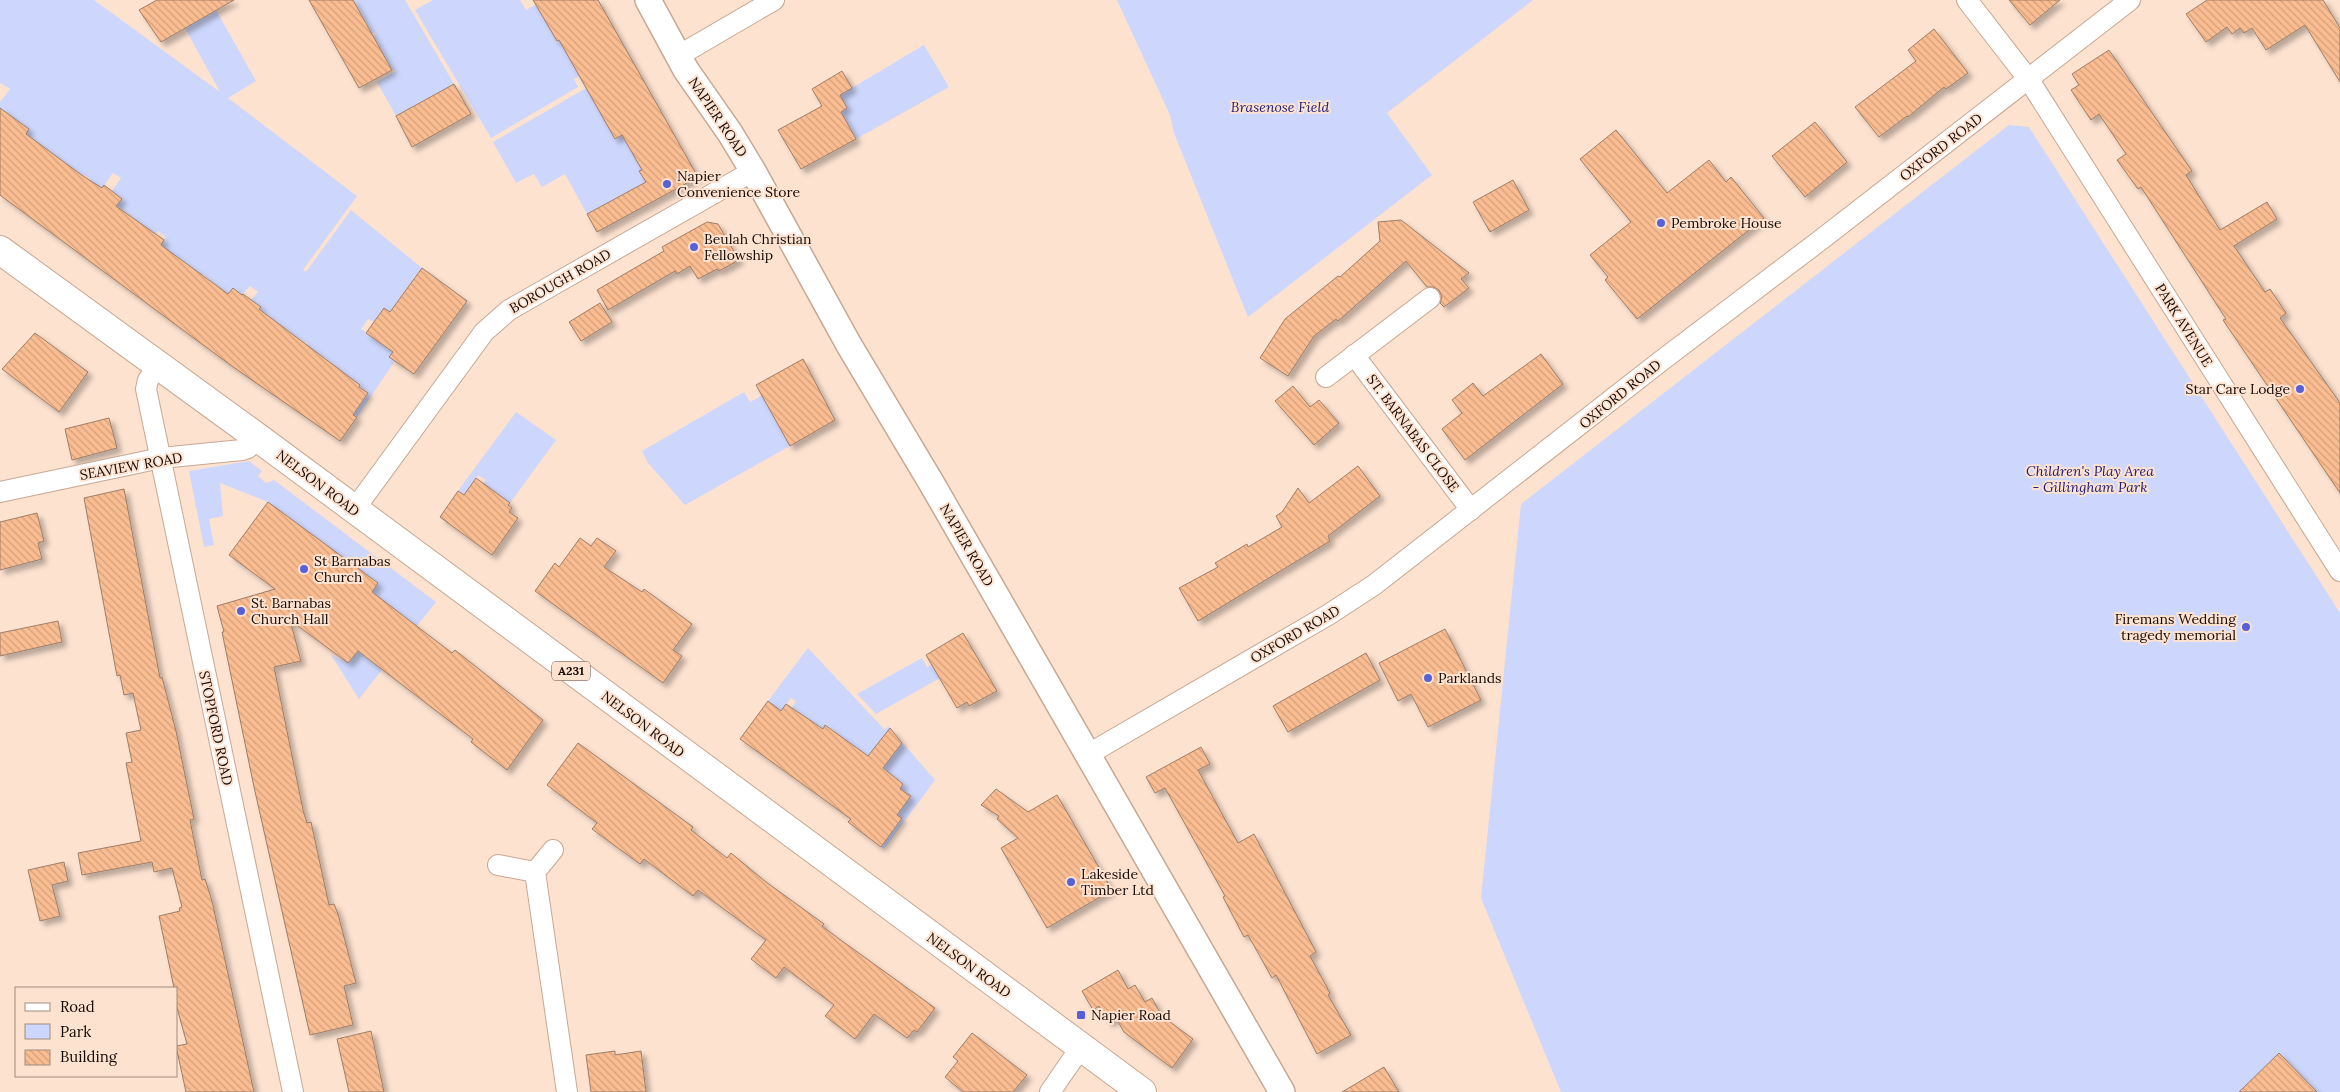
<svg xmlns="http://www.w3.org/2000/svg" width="2340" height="1092" viewBox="0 0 2340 1092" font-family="Lora,serif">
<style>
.green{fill:#cdd6fc}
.building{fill:url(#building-back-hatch);stroke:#9c7e6a;filter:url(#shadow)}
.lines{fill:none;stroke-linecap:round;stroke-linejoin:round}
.minor-casing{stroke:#c7a792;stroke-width:22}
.tertiary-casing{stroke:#c7a792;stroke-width:28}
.primary-casing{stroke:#c7a792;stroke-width:30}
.minor{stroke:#fff;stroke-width:20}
.tertiary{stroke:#fff;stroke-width:25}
.primary{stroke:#fff;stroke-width:28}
.poi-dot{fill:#5660d7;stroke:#fde2d0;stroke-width:2}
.labels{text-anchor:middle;stroke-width:4;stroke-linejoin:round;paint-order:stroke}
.shield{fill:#fde2d0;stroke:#5b4b41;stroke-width:1}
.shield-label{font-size:12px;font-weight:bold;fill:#150a04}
.park-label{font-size:14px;font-style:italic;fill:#222078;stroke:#fde2d0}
.street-label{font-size:14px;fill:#150a04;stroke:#fde2d0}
.poi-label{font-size:14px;fill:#150a04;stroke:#fde2d0;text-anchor:start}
</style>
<defs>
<pattern id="building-back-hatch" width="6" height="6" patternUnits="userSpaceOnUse" patternTransform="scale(1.25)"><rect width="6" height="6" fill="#fabc91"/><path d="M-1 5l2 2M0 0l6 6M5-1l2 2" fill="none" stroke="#d5a07b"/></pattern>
<filter id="shadow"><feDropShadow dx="4.5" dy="4.5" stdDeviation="2.5" flood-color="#0004"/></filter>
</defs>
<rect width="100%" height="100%" fill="#fde2d0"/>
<g class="green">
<polygon points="0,0 94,0 220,92 185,28 216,10 256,81 228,98 357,196 303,270 306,272 351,210 422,268 413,279 432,293 426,301 407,288 392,309 411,322 409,325 384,308 374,322 368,319 361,329 393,352 390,357 395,361 357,417 353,415 368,393 324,357 307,381 303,351 308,344 299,338 281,362 274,357 291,332 282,326 279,332 242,331 260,307 251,300 258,292 250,286 242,295 196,300 211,281 203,274 195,284 186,263 168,251 147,263 166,237 158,231 139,257 136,220 116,205 121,198 112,191 121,178 113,173 82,215 87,185 91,179 84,175 78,183 26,134 29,129 19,122 0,148 0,102 10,89 0,83"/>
<polygon points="354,0 405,0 454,84 396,116 377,82 396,71 392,70 374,37 376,33 372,33"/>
<polygon points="433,0 520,0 526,10 543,1 570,34 599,65 574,79 578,87 491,138 415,10"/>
<polygon points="1117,0 1533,0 1387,113 1432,175 1248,317 1174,133 1170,115"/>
<polygon points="924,45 949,87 856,139 850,128 813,127 847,108 840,95"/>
<polygon points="588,87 615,139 636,127 625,140 634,156 645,150 653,163 640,171 646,182 587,214 565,174 542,187 534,174 516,183 493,142"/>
<polygon points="2009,125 2029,127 2340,613 2340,1092 1561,1092 1481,898 1521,504"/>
<polygon points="779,386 781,391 767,405 774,418 792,408 799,413 780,429 790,446 685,505 648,463 642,451 744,392 750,402"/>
<polygon points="516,412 556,440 510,503 482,486 486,480 478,475 464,495 458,491"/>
<polygon points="249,461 262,471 258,476 266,483 274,480 436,602 359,699 331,655 349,663 391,606 372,592 378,583 268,502 220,483 223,516 209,519 214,545 204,547 189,471"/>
<polygon points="808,648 885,730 888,726 935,780 884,849 881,847 902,819 897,815 910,796 900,789 903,784 891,775 817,756 835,731 826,725 818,736 792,708 796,701 791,698 781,711 768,701"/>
<polygon points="922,658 927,667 932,665 940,678 876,714 857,694"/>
</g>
<g class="building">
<polygon points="157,0 234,0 161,42 139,10"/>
<polygon points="309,0 353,0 392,70 359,88"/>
<polygon points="533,0 598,0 698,177 597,232 587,214 646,182 639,171 642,170 622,135 615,139 559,40 557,41"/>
<polygon points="2009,0 2060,0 2030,25"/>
<polygon points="2207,0 2323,0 2340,28 2340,82 2305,25 2266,50 2252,28 2244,33 2240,28 2232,34 2227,27 2206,42 2186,14"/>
<polygon points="1934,29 1968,73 1946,89 1944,87 1908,117 1907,116 1879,137 1855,107 1916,61 1908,50"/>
<polygon points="2109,50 2192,171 2186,175 2220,230 2267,202 2277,219 2234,246 2265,292 2270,289 2286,313 2280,318 2340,403 2340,493 2223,320 2226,319 2141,187 2138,189 2117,160 2126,154 2099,114 2091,120 2071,90 2079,85 2072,74"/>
<polygon points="842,71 852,88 840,95 847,108 841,112 856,139 801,169 778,130 822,106 812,89"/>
<polygon points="454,84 471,114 412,147 396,116"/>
<polygon points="0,108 29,129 26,134 83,176 102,188 104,185 122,199 116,206 164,240 161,245 228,294 233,288 242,295 243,294 261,307 259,309 360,385 359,387 368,393 353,415 357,417 340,441 229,364 0,195"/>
<polygon points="1815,122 1847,162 1805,197 1772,156"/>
<polygon points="1616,130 1667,193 1709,160 1726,182 1731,177 1764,218 1637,319 1605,280 1608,277 1590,255 1631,222 1580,159"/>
<polygon points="1513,180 1529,210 1490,232 1473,202"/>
<polygon points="1401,220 1469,273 1461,279 1469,288 1444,307 1440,303 1442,297 1439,290 1434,287 1427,287 1406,261 1338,321 1336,319 1314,336 1288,376 1260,358 1285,319 1338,276 1340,277 1380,241 1378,222"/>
<polygon points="707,222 718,224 739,260 719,271 717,269 698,279 690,266 677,274 675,271 608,310 597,290 664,251 662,247"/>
<polygon points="422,268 467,301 414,374 389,357 393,352 366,333 384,308 390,312"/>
<polygon points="600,303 612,322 581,341 569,322"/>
<polygon points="35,333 88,372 59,412 2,369"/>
<polygon points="1541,354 1563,384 1465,460 1442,429 1462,413 1452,400 1473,383 1483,396"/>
<polygon points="803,359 835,420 790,446 756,385"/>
<polygon points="1293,386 1310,407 1319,400 1339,423 1314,445 1275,401"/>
<polygon points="109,418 117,448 72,460 65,429"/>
<polygon points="1358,466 1380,496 1328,536 1330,541 1198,621 1179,588 1218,567 1215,563 1247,544 1248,547 1282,527 1276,516 1282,512 1298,488 1309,503"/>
<polygon points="476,478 510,503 508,505 512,508 509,512 518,518 492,555 440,517 458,491 464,495"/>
<polygon points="124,489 160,678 162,677 176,731 194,819 190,820 202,880 205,879 212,901 254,1092 186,1092 176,1046 187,1044 176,1004 176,988 174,988 159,916 180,911 179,908 182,907 172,868 154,872 152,862 82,875 78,853 141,841 126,763 132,762 126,733 141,730 133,693 124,695 120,675 117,676 84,498"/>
<polygon points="268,502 378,583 372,592 452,653 455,650 543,720 507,770 471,742 473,739 358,651 348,663 290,620 301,661 274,667 303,810 307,823 311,822 329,905 334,904 338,914 356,983 344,986 353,1025 310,1035 254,787 222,632 224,632 217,606 275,589 229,555"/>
<polygon points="37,513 44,541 38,543 42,559 0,570 0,522"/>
<polygon points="580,538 591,546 597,538 616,551 604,567 642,592 644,589 692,624 673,650 682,656 663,683 535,591 555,563 559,567"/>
<polygon points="58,621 62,642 0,656 0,633"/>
<polygon points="1445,629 1481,700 1428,727 1411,694 1398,701 1379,663"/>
<polygon points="963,633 997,691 969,706 967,702 957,708 926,655"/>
<polygon points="1366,653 1380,680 1288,732 1273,706"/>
<polygon points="768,701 781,711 786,704 823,729 825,725 868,756 890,728 902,743 883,768 903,784 900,789 911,796 897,815 902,818 881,847 848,822 851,819 740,739"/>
<polygon points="578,743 693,827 691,830 727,858 731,853 766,882 824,924 822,926 842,941 935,1008 917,1032 914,1030 907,1038 874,1014 855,1039 825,1016 834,1005 784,967 776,978 751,959 766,940 698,890 693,896 644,859 640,864 592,829 597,823 547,785"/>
<polygon points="1201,747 1210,764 1198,770 1238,843 1254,834 1316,952 1310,956 1330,993 1328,995 1351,1035 1317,1054 1276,975 1272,978 1248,935 1244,937 1223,897 1225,896 1165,788 1155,793 1146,777"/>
<polygon points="996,789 1028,812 1057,795 1112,890 1047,928 1001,848 1018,838 997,819 999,816 981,805"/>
<polygon points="64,862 68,881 52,885 60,916 40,921 28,870"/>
<polygon points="1118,970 1128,989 1135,985 1145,1002 1152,998 1162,1016 1193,1039 1172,1068 1124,1032 1116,1018 1109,1023 1099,1006 1093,1010 1082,991"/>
<polygon points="371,1031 384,1092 349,1092 337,1039"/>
<polygon points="972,1033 1027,1075 1013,1092 963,1092 945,1077 958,1061 953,1057"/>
<polygon points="615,1051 615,1055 641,1051 646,1092 591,1092 586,1055"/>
<polygon points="2279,1053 2317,1092 2239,1092"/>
<polygon points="1384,1067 1399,1092 1342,1092"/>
</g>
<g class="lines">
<g class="minor-casing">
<g id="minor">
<polyline points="1967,0 2029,80 2340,571"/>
<polyline points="678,56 774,0"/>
<polyline points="1354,355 1471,510"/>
<polyline points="158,366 148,380 146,389 293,1092"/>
<polyline points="1326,377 1430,298"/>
<polyline points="0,492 161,458 242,450 248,448 257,437"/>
<polyline points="354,510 484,332 509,310 753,171"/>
<polyline points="1087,755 1328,615 1374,585 1661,361 1818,242 2130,0"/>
<polyline points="553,850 535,872 567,1092"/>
<polyline points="498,865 535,872"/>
<polyline points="1050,1092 1081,1047"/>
</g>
</g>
<g class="tertiary-casing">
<polyline id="tertiary" points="648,0 686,70 730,133 753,171 849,345 932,484 1282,1092"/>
</g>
<g class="primary-casing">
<polyline id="primary" points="0,250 257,437 1142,1092"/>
</g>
<use href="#minor" class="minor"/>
<use href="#tertiary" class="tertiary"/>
<use href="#primary" class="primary"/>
</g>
<g class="poi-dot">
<circle cx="667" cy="184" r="5"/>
<circle cx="1661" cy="223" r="5"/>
<circle cx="694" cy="247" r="5"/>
<circle cx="2300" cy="389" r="5"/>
<circle cx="304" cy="569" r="5"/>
<circle cx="241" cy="611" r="5"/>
<circle cx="2246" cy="627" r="5"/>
<circle cx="1428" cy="678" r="5"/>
<circle cx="1071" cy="882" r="5"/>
<rect x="1076" y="1010" width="10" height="10" rx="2.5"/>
</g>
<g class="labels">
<rect class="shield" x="552" y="661.5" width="38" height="19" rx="4"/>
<g class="shield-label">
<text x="571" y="675">A231</text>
</g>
<g class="park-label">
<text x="1280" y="112">Brasenose Field</text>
<text x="2090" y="476">Children's Play Area<tspan x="2090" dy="16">- Gillingham Park</tspan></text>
</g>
<g class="street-label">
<text transform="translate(718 117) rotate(56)" y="5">NAPIER ROAD</text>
<text transform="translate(1941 147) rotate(-38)" y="5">OXFORD ROAD</text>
<text transform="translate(560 281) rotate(-30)" y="5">BOROUGH ROAD</text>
<text transform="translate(2184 325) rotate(58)" y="5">PARK AVENUE</text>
<text transform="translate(1620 394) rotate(-39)" y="5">OXFORD ROAD</text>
<text transform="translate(1413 433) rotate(53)" y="5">ST. BARNABAS CLOSE</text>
<text transform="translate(131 466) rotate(-10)" y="5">SEAVIEW ROAD</text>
<text transform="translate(318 483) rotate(37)" y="5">NELSON ROAD</text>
<text transform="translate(967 545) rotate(60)" y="5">NAPIER ROAD</text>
<text transform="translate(1295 634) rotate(-30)" y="5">OXFORD ROAD</text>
<text transform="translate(643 724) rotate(37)" y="5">NELSON ROAD</text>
<text transform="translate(216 728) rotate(78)" y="5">STOPFORD ROAD</text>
<text transform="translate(969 965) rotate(36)" y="5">NELSON ROAD</text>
</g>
<g class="poi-label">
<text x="677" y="181">Napier<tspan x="677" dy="16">Convenience Store</tspan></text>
<text x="1671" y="228">Pembroke House</text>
<text x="704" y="244">Beulah Christian<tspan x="704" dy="16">Fellowship</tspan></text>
<text x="2290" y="394" text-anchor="end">Star Care Lodge</text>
<text x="314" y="566">St Barnabas<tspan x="314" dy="16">Church</tspan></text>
<text x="251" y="608">St. Barnabas<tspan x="251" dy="16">Church Hall</tspan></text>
<text x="2236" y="624" text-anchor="end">Firemans Wedding<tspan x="2236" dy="16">tragedy memorial</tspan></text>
<text x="1438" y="683">Parklands</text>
<text x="1081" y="879">Lakeside<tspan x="1081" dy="16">Timber Ltd</tspan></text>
<text x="1091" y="1020">Napier Road</text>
</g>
</g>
<rect x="15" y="987" width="162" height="90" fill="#fde2d0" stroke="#a08c7e"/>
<rect x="25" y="1003" width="25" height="8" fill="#ffffff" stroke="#a08c7e"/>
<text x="60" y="1012" font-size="15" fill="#150a04">Road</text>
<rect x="25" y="1024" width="25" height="15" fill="#cdd6fc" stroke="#a08c7e"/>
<text x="60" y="1037" font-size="15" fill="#150a04">Park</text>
<rect x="25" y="1050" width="25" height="15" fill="url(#building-back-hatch)" stroke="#a08c7e"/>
<text x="60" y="1062" font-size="15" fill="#150a04">Building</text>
</svg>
